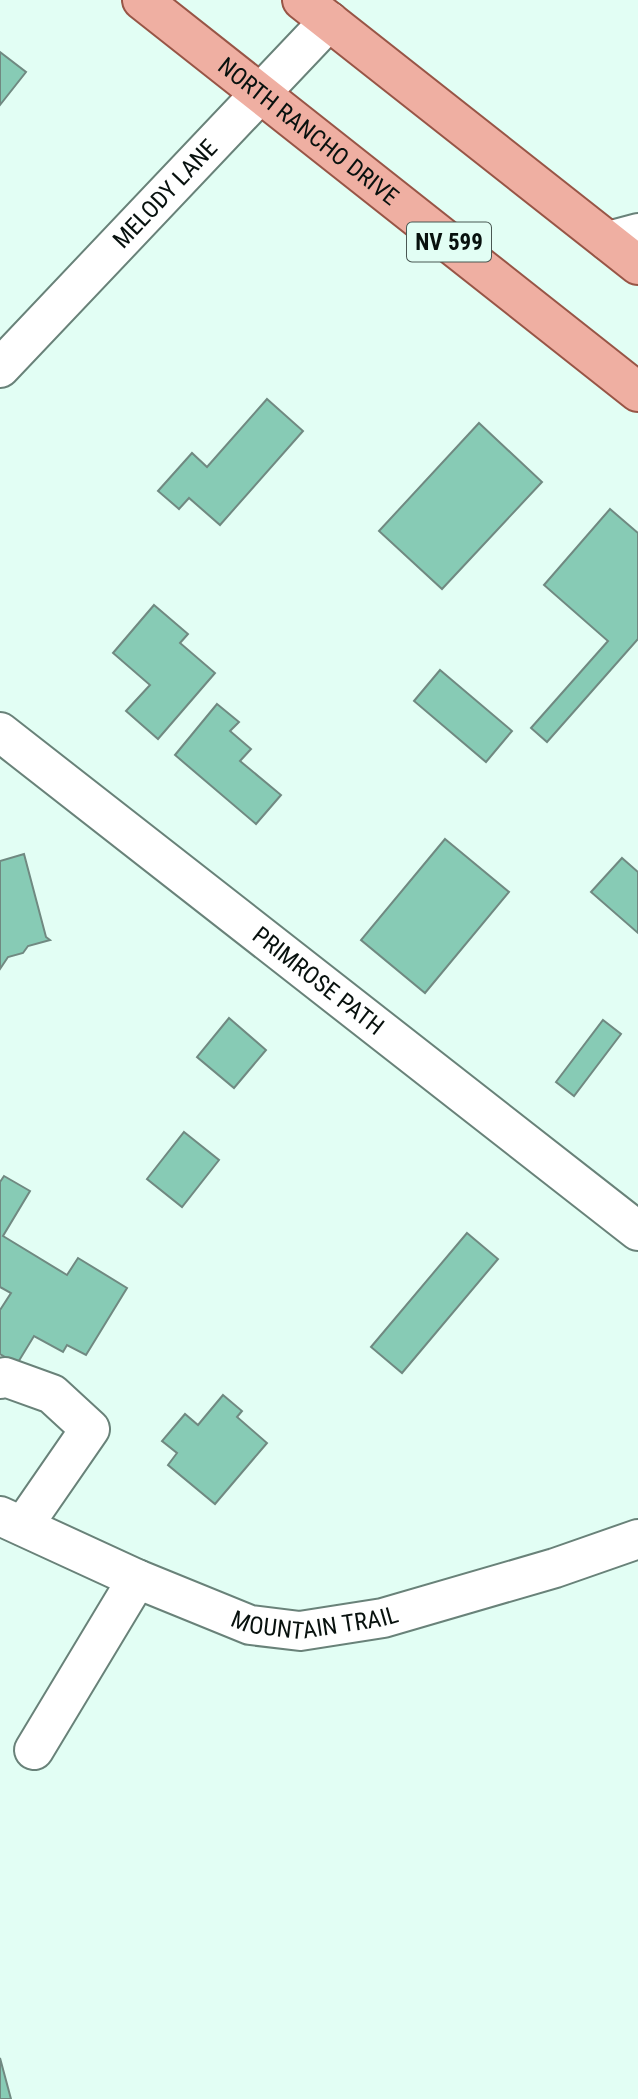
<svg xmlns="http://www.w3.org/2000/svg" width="638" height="2099" viewBox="0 0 638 2099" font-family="'Roboto Condensed',sans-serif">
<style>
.building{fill:#87cbb5;stroke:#708981;stroke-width:2}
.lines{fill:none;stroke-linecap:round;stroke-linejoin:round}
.minor-casing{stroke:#698279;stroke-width:42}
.major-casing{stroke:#985546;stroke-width:42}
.minor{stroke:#fff;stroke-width:38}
.major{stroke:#efafa2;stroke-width:38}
.labels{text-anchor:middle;stroke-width:6;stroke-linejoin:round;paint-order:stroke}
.shield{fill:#e2fef4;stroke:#495853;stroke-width:2}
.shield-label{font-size:23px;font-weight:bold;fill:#08110e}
.street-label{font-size:24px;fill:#08110e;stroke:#e2fef4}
</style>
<rect width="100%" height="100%" fill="#e2fef4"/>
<g class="building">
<polygon points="0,52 26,72 0,105"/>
<polygon points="267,399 303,431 220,525 189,498 179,509 158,491 192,453 207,467"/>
<polygon points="479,423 542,482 442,589 379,531"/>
<polygon points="610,509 638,533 638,639 547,742 531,728 608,641 544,585"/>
<polygon points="154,605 188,634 180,643 215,673 158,739 126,711 150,685 113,653"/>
<polygon points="440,670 512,731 486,762 414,701"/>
<polygon points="217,704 239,722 230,731 251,749 240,761 281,795 256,824 175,755"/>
<polygon points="445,839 509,892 425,993 361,940"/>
<polygon points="24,854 46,937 50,940 28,946 23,953 8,957 0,969 0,861"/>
<polygon points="622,858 638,872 638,933 591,892"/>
<polygon points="229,1018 266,1050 234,1088 197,1057"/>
<polygon points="603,1020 621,1034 574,1096 556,1082"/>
<polygon points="184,1132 219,1160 182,1207 147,1179"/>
<polygon points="4,1176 30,1191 3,1236 67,1275 78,1258 127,1288 86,1355 67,1345 63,1352 34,1336 17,1364 0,1354 0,1310 11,1293 0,1287 0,1182"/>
<polygon points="467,1233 498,1259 402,1373 371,1347"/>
<polygon points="223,1395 242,1411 237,1417 267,1443 215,1504 168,1465 177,1453 162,1441 185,1414 198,1425"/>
<polygon points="0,2058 11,2099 0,2099"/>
</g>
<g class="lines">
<g class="minor-casing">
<g id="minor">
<polyline points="608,241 638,233"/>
<path id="s1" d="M0,368l329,-347"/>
<path id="s2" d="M0,732l638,499"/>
<polyline points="0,1379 5,1377 52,1394 90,1429 23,1526"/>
<path id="s3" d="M0,1516l137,63 113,46 50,6 83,-13 172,-50 83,-29"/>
<polyline points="34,1750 137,1579"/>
</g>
</g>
<g class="major-casing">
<g id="major">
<path id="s4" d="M142,0l496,392"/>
<polyline points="302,0 638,265"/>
</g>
</g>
<use href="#minor" class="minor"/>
<use href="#major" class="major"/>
</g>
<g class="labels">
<rect class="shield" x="407" y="222.5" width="84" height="39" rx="5"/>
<g class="shield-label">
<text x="449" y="250">NV 599</text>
</g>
<g class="street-label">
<text dy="8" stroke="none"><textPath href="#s4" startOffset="212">NORTH RANCHO DRIVE</textPath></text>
<text dy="8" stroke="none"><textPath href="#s1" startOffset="240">MELODY LANE</textPath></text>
<text dy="8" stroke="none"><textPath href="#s2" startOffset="404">PRIMROSE PATH</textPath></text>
<text dy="8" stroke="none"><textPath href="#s3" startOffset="338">MOUNTAIN TRAIL</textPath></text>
</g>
</g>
</svg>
